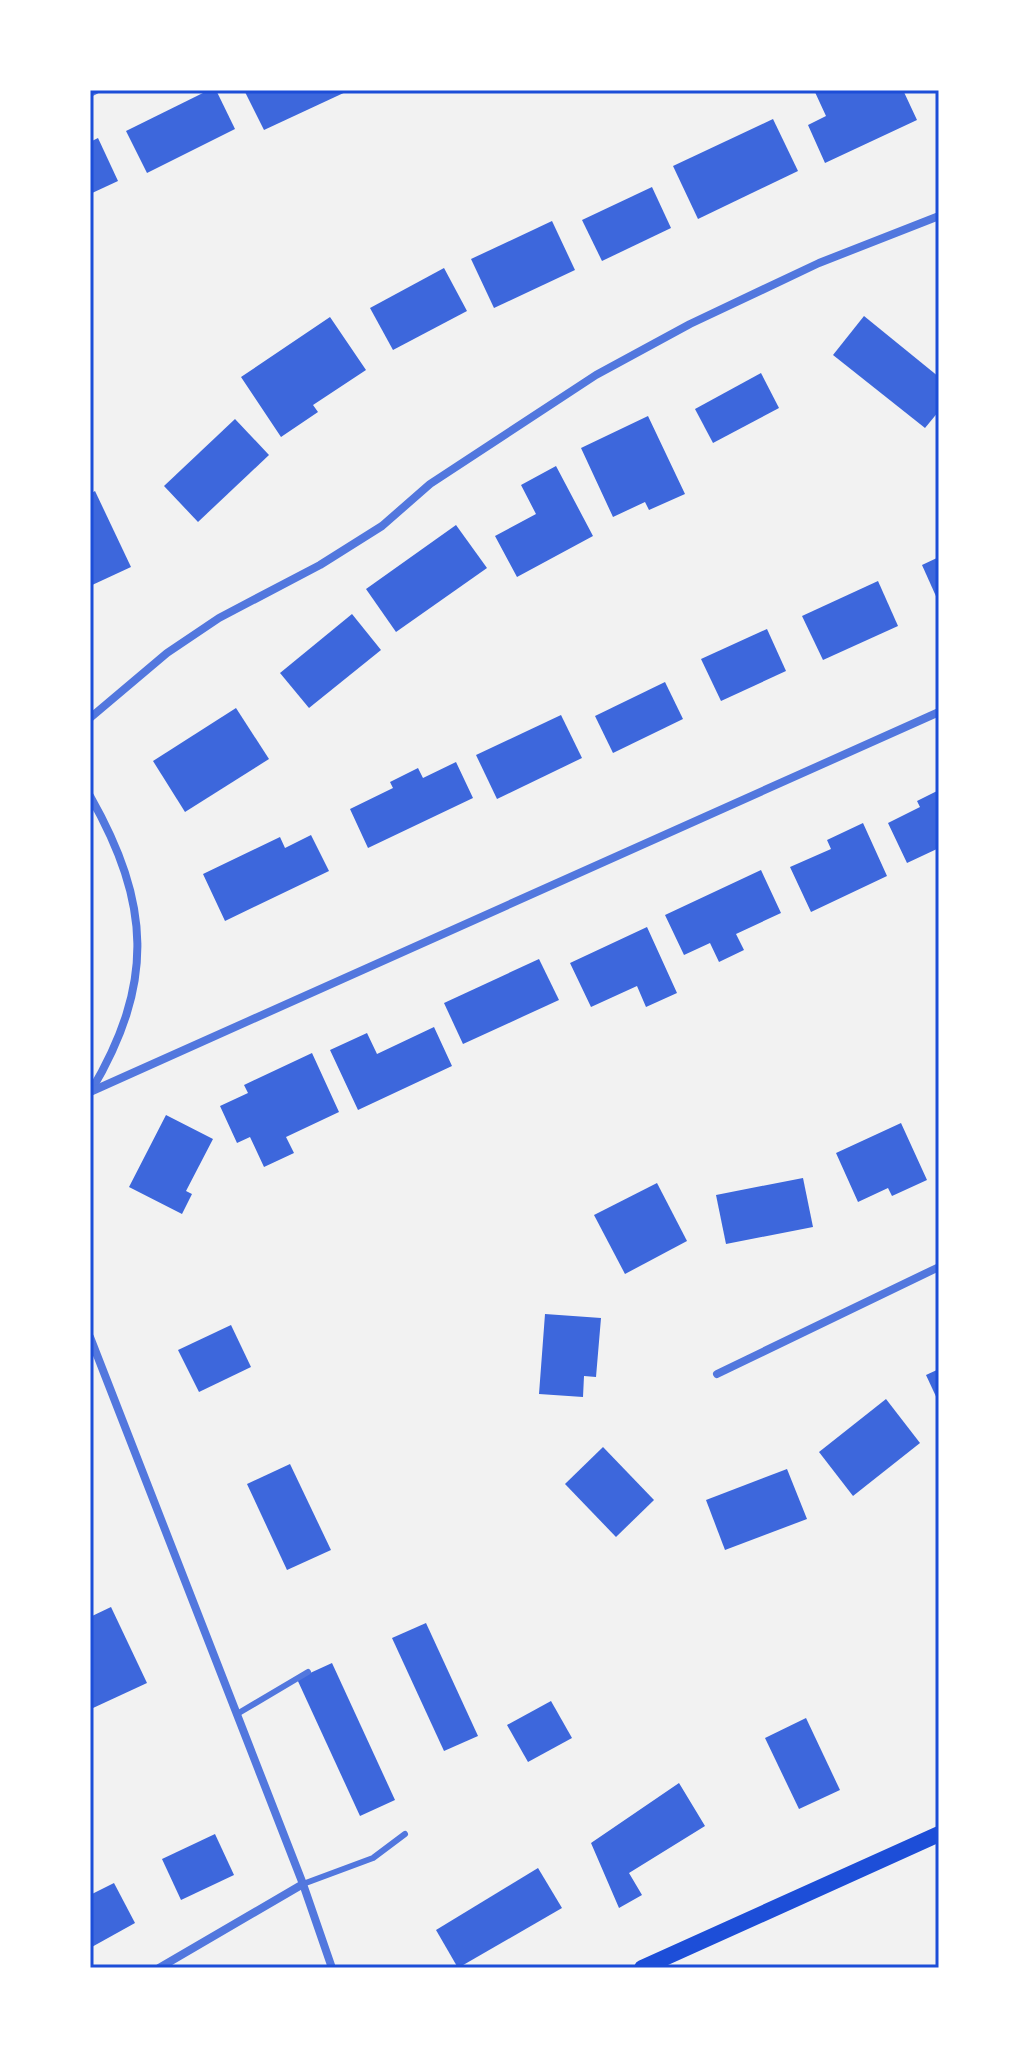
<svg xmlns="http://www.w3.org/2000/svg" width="1029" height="2058" viewBox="0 0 1029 2058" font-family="Quicksand,sans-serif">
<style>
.building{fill:#3d67dc}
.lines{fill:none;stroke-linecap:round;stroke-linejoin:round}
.service{stroke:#5277de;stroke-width:6}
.minor{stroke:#5277de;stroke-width:8}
.secondary{stroke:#1d4ed8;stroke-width:16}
.neatline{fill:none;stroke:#1d4ed8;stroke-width:3}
</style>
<rect width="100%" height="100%" fill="#f2f2f2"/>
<g class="building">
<polygon points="209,90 216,90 235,129 147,173 126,131"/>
<polygon points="244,90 350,90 264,130"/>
<polygon points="814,90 903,90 917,120 825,163 808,125 826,116"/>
<polygon points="773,119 798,171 698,219 673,166"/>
<polygon points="98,138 118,181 90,194 90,142"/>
<polygon points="652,187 671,228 602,261 582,220"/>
<polygon points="552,221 575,270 494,308 471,259"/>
<polygon points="444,268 467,311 393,350 370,308"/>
<polygon points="864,316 939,377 939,411 925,428 833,355"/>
<polygon points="330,317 366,370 313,405 318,412 281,437 241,377"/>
<polygon points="761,373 779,408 713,443 695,409"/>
<polygon points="648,416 685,494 649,510 645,502 613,517 581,448"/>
<polygon points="235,419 269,455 198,522 164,486"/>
<polygon points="556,466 593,536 517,577 495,536 536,514 521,485"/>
<polygon points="95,491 131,567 90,586 90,494"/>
<polygon points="456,525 487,568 396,632 366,589"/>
<polygon points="939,557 939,603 922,565"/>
<polygon points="878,581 898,626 823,660 802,616"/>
<polygon points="352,614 381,650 309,708 280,673"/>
<polygon points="767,629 786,671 721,701 701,659"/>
<polygon points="665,682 683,719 613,753 595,716"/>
<polygon points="236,708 269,759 185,812 153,761"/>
<polygon points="561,715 582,758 497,799 476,755"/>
<polygon points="456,762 473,798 368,848 350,809 393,788 390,782 418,768 423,778"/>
<polygon points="939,790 939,848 907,863 888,823 920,807 917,801"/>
<polygon points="863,823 887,876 811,912 790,867 831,849 827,840"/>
<polygon points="311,835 329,871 225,921 203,874 280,837 285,848"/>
<polygon points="761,870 781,913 736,934 744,950 719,962 710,943 684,955 665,915"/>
<polygon points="647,927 677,993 646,1007 637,986 591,1007 570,963"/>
<polygon points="539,959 559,1000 463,1044 444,1003"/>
<polygon points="434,1027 452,1066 358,1110 330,1050 367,1033 377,1054"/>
<polygon points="312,1053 339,1112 286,1137 294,1153 264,1167 250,1137 237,1143 220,1106 248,1093 244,1085"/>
<polygon points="166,1115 213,1139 186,1191 192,1194 182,1214 129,1187"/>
<polygon points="901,1123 927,1180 892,1196 888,1188 858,1202 836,1153"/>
<polygon points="803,1178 813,1227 726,1244 716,1195"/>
<polygon points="657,1183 687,1241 625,1274 594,1215"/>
<polygon points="545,1314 601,1318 596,1377 584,1376 583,1397 539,1394"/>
<polygon points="231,1325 251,1367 199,1392 178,1350"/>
<polygon points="939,1369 939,1403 926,1375"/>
<polygon points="886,1399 920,1443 853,1496 819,1452"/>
<polygon points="603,1447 654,1500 616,1537 565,1484"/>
<polygon points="290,1464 331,1550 287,1570 247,1484"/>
<polygon points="787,1469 807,1519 725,1550 706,1500"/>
<polygon points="111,1607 147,1683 93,1708 90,1617"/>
<polygon points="426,1623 478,1736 444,1751 392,1638"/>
<polygon points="332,1663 395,1800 360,1816 297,1679"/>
<polygon points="551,1701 572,1738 528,1762 507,1725"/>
<polygon points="806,1718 840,1790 799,1809 765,1738"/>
<polygon points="679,1783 705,1826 629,1873 642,1895 619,1908 591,1843"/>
<polygon points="215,1834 234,1875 181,1900 162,1859"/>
<polygon points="538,1868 562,1908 458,1968 436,1930"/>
<polygon points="114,1883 135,1923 90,1948 90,1895"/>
</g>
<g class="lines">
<g class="service">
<polyline points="237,1714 308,1672"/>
<polyline points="303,1884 373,1858 405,1834"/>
</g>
<g class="minor">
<polyline points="90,93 96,90"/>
<polyline points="90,718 167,653 219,618 320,565 382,526 430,484 596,375 690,324 819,263 939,216"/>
<path d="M90,796c61,108 65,187 1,295"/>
<polyline points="90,1092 939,712"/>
<polyline points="90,1337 303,1884 332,1968"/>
<polyline points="717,1374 939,1267"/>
<polyline points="159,1968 303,1884"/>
</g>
<polyline class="secondary" points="642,1968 939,1834"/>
</g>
<rect width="1029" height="2058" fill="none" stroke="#ffffff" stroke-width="184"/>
<rect x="92" y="92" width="845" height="1874" class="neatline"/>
</svg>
